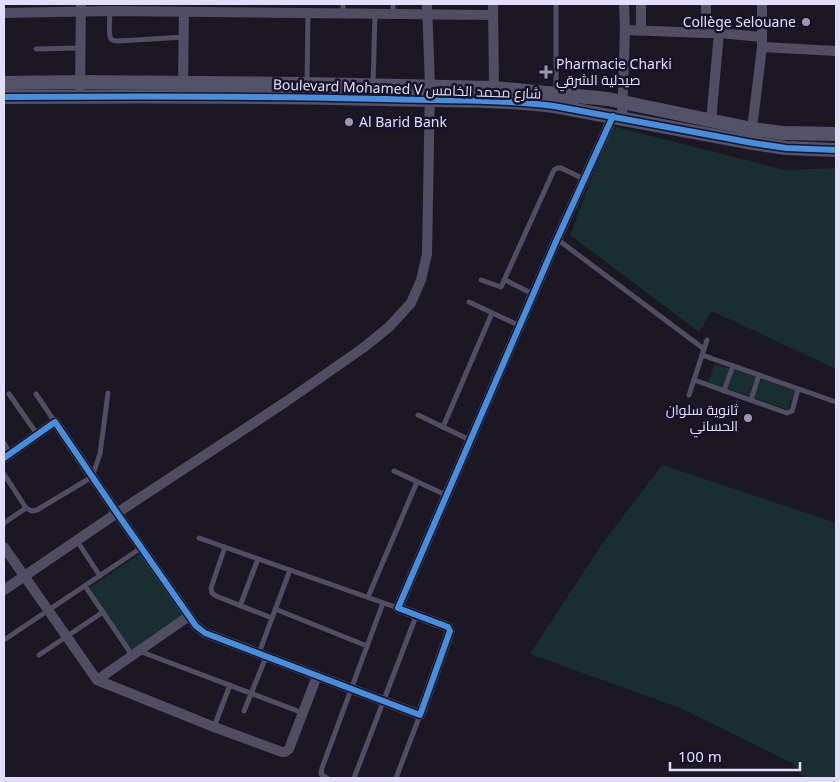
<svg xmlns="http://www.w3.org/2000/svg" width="840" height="782" viewBox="0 0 840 782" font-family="'Noto Sans',Cairo,sans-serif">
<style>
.green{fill:#182e30}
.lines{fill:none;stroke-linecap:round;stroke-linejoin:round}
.lane{stroke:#514e63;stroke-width:5}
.street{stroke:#514e63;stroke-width:10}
.secondary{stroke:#545269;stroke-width:14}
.cycleway-casing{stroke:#181328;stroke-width:9}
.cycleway{stroke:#468fdf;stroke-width:6}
.poi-dot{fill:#9c98b0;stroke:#181328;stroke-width:2}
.labels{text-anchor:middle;stroke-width:5;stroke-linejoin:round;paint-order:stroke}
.poi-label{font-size:14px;fill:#e2ddfc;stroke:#181328;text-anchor:end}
.street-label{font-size:14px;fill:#e2ddfc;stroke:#181328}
</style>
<rect width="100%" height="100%" fill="#1b1823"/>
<g class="green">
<polygon points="612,126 785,170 836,168 836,369 712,311 699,332 570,235"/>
<polygon points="715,363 730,369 723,388 708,382"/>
<polygon points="735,369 756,377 750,396 728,389"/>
<polygon points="761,379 795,390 788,410 754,398"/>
<polygon points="662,465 836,523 836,778 804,778 792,763 680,708 530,654 602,544"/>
<polygon points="141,553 184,616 132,652 89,588"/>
</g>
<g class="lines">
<g class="lane">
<polyline points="343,4 343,13"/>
<polyline points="393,4 393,14"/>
<polyline points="556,4 556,93"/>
<path d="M110,11c0,6 -2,24 1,28 2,2 5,2 8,2l65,-4"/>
<polyline points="36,49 79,48"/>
<polyline points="307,84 308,13"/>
<polyline points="373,85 375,14"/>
<polyline points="557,239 704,349"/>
<polyline points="481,280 501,287 554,170 557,168 561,168 584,179"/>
<polyline points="505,280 533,294"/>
<polyline points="469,302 520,326"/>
<polyline points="702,355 836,402"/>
<polyline points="694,380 787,413 792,411 793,408 798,389"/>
<polyline points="724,391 733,366"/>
<polyline points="9,394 37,434"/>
<polyline points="36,394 55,422"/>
<polyline points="689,395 707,340"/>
<polyline points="751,400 759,375"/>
<polyline points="418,415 470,440"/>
<polyline points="443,427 492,313"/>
<polyline points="4,443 10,454"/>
<polyline points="394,471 446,495"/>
<polyline points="4,474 26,508 32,511 37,510 92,477 100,454 108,393"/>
<polyline points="4,523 26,508"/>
<polyline points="199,538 398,608"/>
<polyline points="77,541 100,576"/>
<polyline points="225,547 211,588 212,593 216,596 272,618"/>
<polyline points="85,586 132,655"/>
<polyline points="368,597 417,482"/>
<polyline points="240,606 258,559"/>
<polyline points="275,609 367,646"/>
<polyline points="4,640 141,548"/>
<polyline points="139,651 303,713"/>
<polyline points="259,653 290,570"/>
<polyline points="39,655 103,612"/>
<polyline points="244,711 266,657"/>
<polyline points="214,727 230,685"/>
<polyline points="327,778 321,774 322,768 383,603"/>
<polyline points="354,778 416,616"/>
<polyline points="396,778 420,715"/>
</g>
<g class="street">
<polyline points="493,4 494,88"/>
<polyline points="641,4 641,31"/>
<polyline points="4,13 110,11 493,15"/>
<polyline points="625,30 706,33 706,4"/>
<polyline points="706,33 719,33 711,121"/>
<polyline points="719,33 762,37"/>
<polyline points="762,47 836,51"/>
<polyline points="183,83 184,12"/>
<polyline points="80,88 81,4"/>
<polyline points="622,118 625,30 624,4"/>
<polyline points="752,129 762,47 762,4"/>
<polyline points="4,458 55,422 117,513 189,616 196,626 205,633 420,715 450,631 448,627 398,608 557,239 613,116"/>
<polyline points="4,547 97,680 214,727 282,752 285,752 289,749 317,676"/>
<polyline points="4,590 117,513 287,401 363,348 389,327 411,303 421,280 427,254 430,86 427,4"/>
<polyline points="97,680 189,616"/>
</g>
<g class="secondary">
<polyline points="4,83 80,82 307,84 494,88 608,99 752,129 783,133 836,134"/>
<path d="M4,97c127,-1 256,-1 383,2 56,2 112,0 167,7l199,37 33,5 50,2"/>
</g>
<g class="cycleway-casing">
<g id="cycleway">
<path d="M4,97c127,-1 256,-1 383,2 56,2 112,0 167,7l199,37 33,5 50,2"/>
<polyline points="4,458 55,422 117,513 189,616 196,626 205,633 420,715 450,631 448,627 398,608 557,239 613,116"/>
</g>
</g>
<use href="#cycleway" class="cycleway"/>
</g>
<g class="poi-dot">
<circle cx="806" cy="22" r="5"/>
<path d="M543.5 64.5h5v5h5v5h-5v5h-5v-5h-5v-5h5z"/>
<circle cx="349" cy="122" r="5"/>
<circle cx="748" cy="418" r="5"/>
</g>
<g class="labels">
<g class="poi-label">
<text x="796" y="27">Collège Selouane</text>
<text x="556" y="69" text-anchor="start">Pharmacie Charki<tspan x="556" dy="16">صيدلية الشرقي</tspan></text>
<text x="359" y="127" text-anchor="start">Al Barid Bank</text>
<text x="738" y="415">ثانوية سلوان<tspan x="738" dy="16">الحساني</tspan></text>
</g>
<g class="street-label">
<text transform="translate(407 89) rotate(2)" y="5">Boulevard Mohamed V شارع محمد الخامس</text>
</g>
</g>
<rect width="840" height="782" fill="none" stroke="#e2ddfc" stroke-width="10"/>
<path d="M670 762v8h130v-8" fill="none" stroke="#e2ddfc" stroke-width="2.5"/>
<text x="678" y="762" font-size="15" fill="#e2ddfc" stroke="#181328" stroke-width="4" paint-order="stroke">100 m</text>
</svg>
